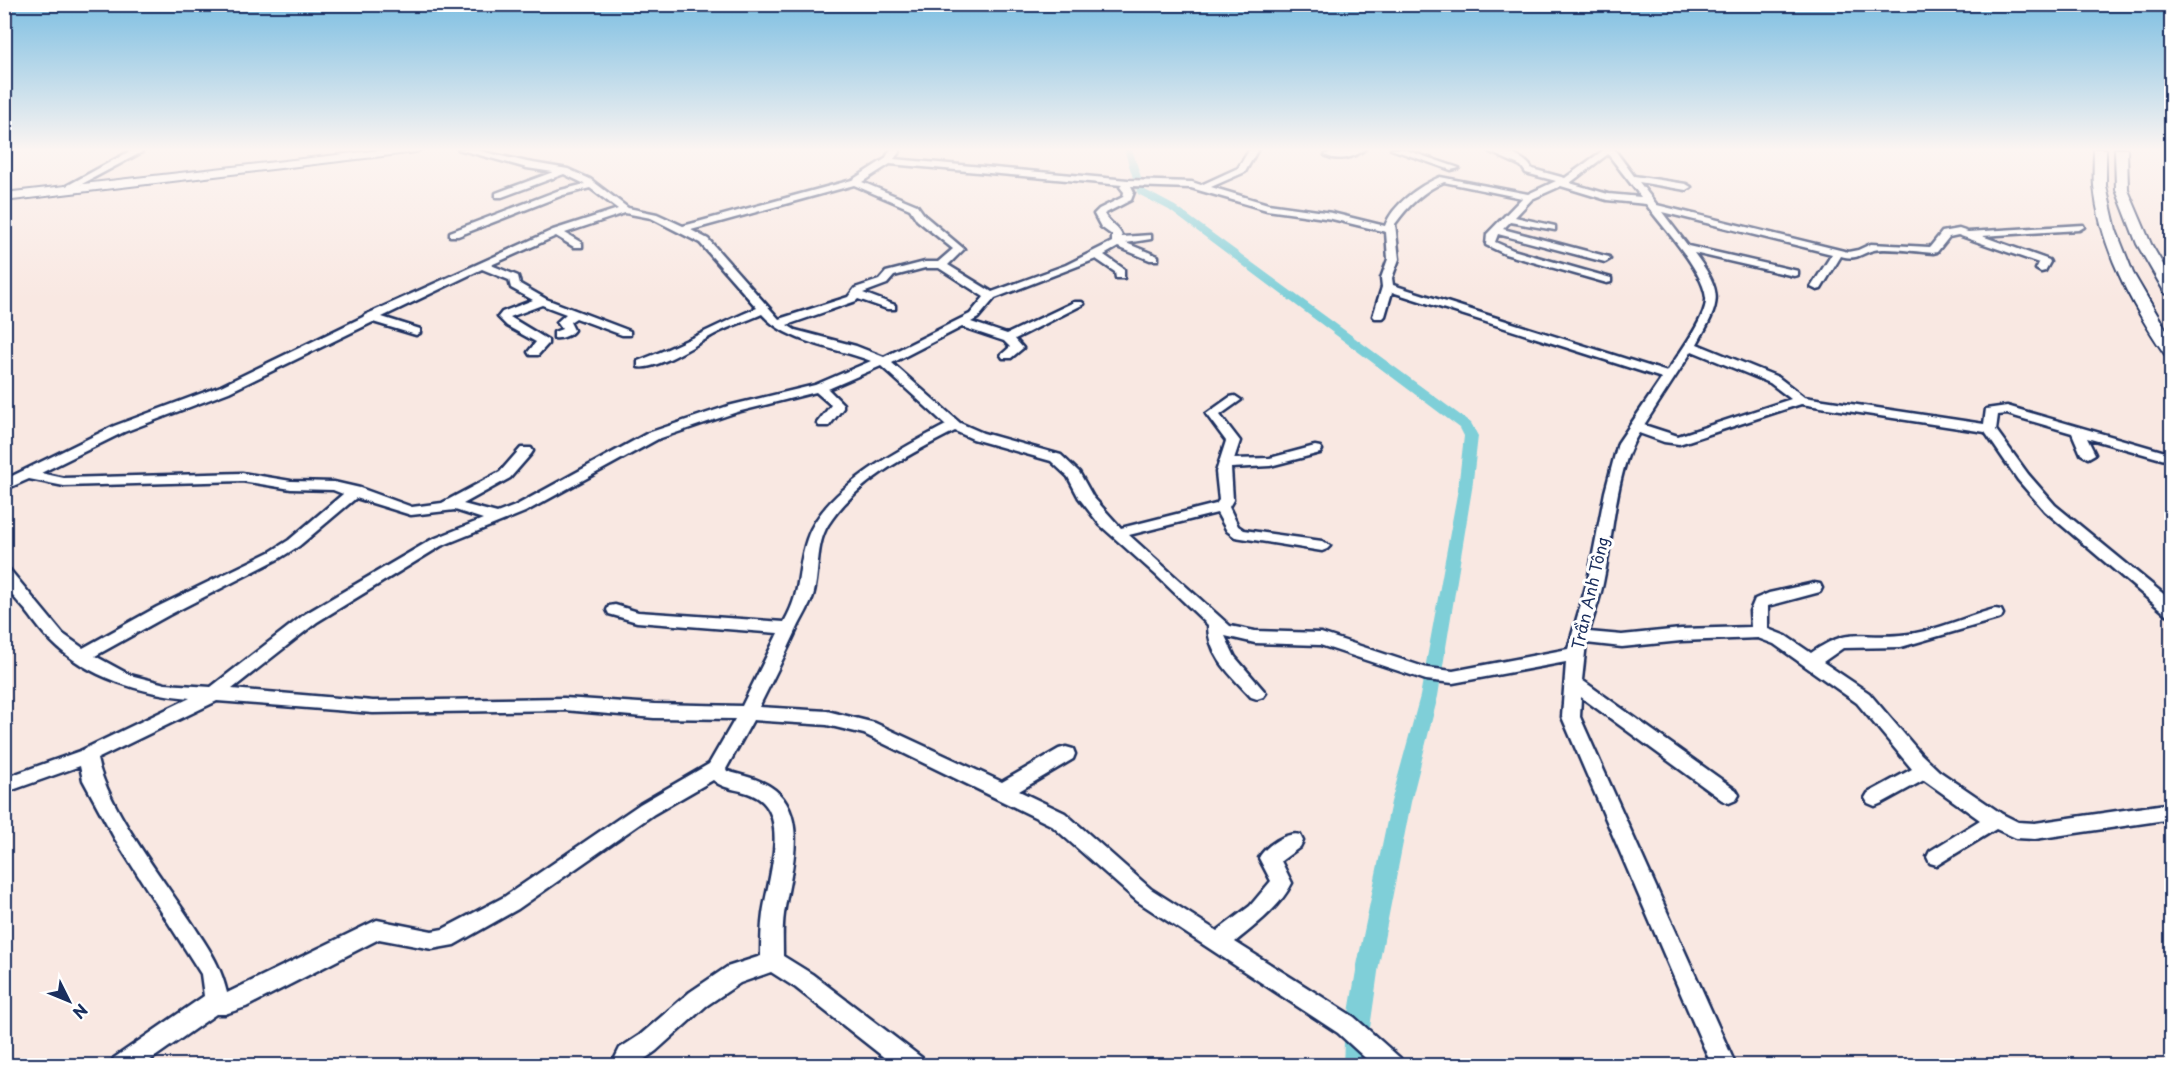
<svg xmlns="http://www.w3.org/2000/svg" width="2176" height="1070" viewBox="0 0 2176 1070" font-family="'Playpen Sans',sans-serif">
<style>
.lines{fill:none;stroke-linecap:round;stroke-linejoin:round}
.canal{fill:#7fcfd8;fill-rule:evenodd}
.minor-casing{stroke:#1b2f5e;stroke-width:5}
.major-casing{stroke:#1b2f5e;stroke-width:4}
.minor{fill:#fff;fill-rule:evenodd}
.major{fill:#fff;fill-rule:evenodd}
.labels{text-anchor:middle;stroke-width:6;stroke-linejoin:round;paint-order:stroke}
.street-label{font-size:16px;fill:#1b2f5e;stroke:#fff}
</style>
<rect width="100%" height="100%" fill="#f9e8e2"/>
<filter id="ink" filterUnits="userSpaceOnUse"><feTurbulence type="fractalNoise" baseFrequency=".0167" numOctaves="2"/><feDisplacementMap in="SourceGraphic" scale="12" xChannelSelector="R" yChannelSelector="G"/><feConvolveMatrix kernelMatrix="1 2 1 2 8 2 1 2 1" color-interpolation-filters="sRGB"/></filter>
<g filter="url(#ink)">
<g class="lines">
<polygon class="canal" points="1124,149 1132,149 1145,190 1175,206 1471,423 1478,436 1472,489 1438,696 1411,802 1379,965 1368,1042 1367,1066 1343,1066 1344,1042 1357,965 1391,802 1420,696 1458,489 1464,436 1460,428 1169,210 1138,194"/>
<g class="minor-casing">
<g id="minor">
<polygon points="134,149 142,149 142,152 67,192 59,190"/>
<path d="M458,149h14l55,13 41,7 22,10 38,29 29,6 26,12 169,-46 33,-21 6,-10h8l1,2 -6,8 234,21 64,2 9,3 37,-17 12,-19h8l-13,23 -34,15 57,17 64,9 53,13c8,-22 34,-40 55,-49l88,17 28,-13 -30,-8 -5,-7 -31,-14 -1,-3c14,0 37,8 43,20l33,9 40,-29h9l20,27 52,8 5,3 -5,3 -47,-8 18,23 191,47 10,-2 13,-6 59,3 12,-15 17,-3 9,3 115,-7 1,2 -5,3 -97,6 67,24 1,2 -5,9 -4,1 -5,-3 3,-6 -81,-28 -9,2 -12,15 -4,1c-15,-1 -46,-6 -59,-3 -14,3 -16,11 -33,6l-20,33 -4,1 -6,-3 21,-33 -170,-42 26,34 110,25v4l-4,1 -100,-23c31,41 26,50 3,91l81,33 26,20 180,27 2,-15 21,-3 165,48v8l-85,-24 8,16 -7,4 -7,-4 -9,-21 -65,-19 -9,1 -2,15 32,44 27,31 117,96v14l-6,-1 -121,-103 -27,-31 -33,-48 -184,-28 -122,40 -15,-2 -25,-9c-23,34 -26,104 -35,145 -3,18 -10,36 -15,54l33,3 59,-6 70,-2 -1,-16 5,-12 14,-6 45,-10 6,1 2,4 -2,4 -52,14v23l18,7 25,17c40,-27 46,-14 89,-18 32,-2 64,-18 95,-26l6,1 2,4 -2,4 -100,29 -58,1 -20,14 46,31 52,61 18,17 63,43 16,8 17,1 137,-20v16l-137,20 -19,-1 -20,-9 -59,36 -7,-2 -3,-6 3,-6 50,-31 -56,-40 -42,23 -7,3 -7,-3 -3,-5 3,-5 44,-24 -55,-66 -83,-59 -16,-6 -77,3 -59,6 -36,-4 -4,37 154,110 3,5 -3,5 -7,3 -7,-3 -141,-103 -1,20 156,349h-24l-150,-349 4,-55 -113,21 -27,-3 -106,-35 -65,-2 -30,-7 10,21 31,36 -3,4 -6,2 -6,-2c-19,-21 -43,-41 -43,-72l-52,-50 -56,-50 -21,-27 -11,-21 -17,-16 -78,-22 -18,-8c-45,23 -99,50 -127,94 -13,21 -8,48 -15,71 -4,12 -11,22 -16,33 -12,26 -25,52 -38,78l68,4 48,12 127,59 57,-33 7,-2 7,2 2,5 -2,5 -54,32 46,22 86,76 66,42 33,-25 21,-25 -12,-23c6,-12 28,-27 41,-23l3,6 -3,6 -19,14 11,22c-12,24 -36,42 -57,59l119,75 46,41 4,8h-30l-36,-33 -201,-132 -86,-76 -187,-91 -37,-9 -74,-5 -27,49 1,2c16,5 35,8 48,19 35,29 14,87 9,124 -2,14 -1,28 -1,42l29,18 110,84 4,8h-31l-99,-78 -25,-16 -31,11 -34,23 -50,45 -21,15h-24l9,-18 20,-13 50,-43 37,-25 34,-11c0,-14 0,-28 2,-42 4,-30 24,-88 0,-112 -14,-14 -37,-10 -50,-22l-59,34 -136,95 -64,36 -22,4 -53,-10 -133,68 -21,7h-9l-74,52h-32l4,-8 90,-62 -3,-22 -86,-135 -32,-59 -3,-14 -76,27v-15l76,-27 110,-53c-48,-4 -104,-21 -139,-57 -9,-8 -16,-19 -24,-29 -13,-16 -23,-21 -23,-43l6,1 53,64 20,14 74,-41 113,-55 19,-12 54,-46 -10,-4 -42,-1 -49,-8 -178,5 -35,-7 -25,11v-10l110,-54 107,-40 142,-69 2,-2 188,-85 65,-21 -28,-21 -27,7 -105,41h-8v-4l107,-41 28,-7 -21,-10 -62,23h-6v-4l57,-21 -26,-4zM1608,154l33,43 -33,-3 -38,-11zM890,164l232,21 -2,2 4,5 -1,5 -24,12 -5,5 7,13 11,8v7l-46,23 -74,27 -44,-27 16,-16 -39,-33 -8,-11 -55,-23zM1444,182l78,16 -35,36 -1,11 19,9 102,29 4,-1v-4l-98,-28 -18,-8 3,-8 107,28 5,-3 -1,-2 -106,-28 7,-7 45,8v-4l-40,-9 17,-18 29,-13 46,14 39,4c16,23 57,65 60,94 2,18 -29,58 -39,74l-274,-87 -1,-7 7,-19 -4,-35c13,-18 28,-33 49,-42zM854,185l56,24 7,11 36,29 -15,13h-13l-39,10 -7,8 -24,8 -7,9 -69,22 -71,-80 -17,-9zM1131,186l60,2 76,22 65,9 54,13 2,27 -7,19 1,9 -9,29 2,2h8l2,-2 7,-24 270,86 -44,65 -13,49 -17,88 -20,69 -115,22 -26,-3 -106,-35 -66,-2 -25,-5 -101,-91 88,-22 10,18 8,6 87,14 5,-2 3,-3 -8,-5 -78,-11 -6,-4 -9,-19 4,-7 -2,-32 39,-2 50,-13 2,-3 -2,-3 -5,-1 -45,12 -36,1 6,-18 -20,-26 21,-15 -6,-4 -5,1 -24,17 20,27 -10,31 3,28 -3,4 -95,24 -28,-31 -14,-25 -18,-17 -78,-22 -23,-10 -68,-60 70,-36 42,14 6,6 -9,8 2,3h8l12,-10 -8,-9 69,-35 -2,-2h-8l-67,32 -36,-12 7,-4 17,-20 101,-39 19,13 1,6h8v-9l-20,-14 14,-8 32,13h8v-4l-32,-13 25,-4v-4l-29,2c-1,-8 -13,-14 -18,-23l27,-14 3,-8zM625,213l26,5 49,25 57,65c-41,17 -78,38 -119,53v6c18,4 60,-24 77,-33 15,-8 32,-13 47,-20 26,30 74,33 109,47l-56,24 -87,21 -80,27 -133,73 -18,7 -34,-9 47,-26 21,-24 2,-3 -2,-3h-10l-21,24 -58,31 -30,4 -52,-19 -26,-6 -43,-1 -49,-8 -178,5 -23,-5 83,-41 105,-40 144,-70 43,13 4,-2v-4l-38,-12 100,-48 27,11 2,8 22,12 -31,12 -4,5 9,9 29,16 -8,10 2,3h8l10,-11v-4l-38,-23 32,-12 24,9 -9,8 5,7 -8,3v6c7,1 16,-2 20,-8l-4,-8 6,-4 46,17h8v-4l-84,-32 -26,-15 -2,-8 -27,-11 65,-29 18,11h8v-4l-17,-10zM925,268h14l45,29 -14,17 -86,43 -28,-11 -61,-16 -8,-5 69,-24 2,-2 29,10h8v-4l-32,-12 24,-9 7,-8zM1692,351l78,32 21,16 -113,37 -34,-11zM881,366l65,59c-44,23 -123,64 -139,114 -11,32 -4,50 -23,83l-146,-10 -23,-7 -6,1 -2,4 2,4 28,8 141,11 -36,73 -88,-2 -90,-6 -191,3 -141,-12 85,-67 124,-76 84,-34 133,-73 79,-27 79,-20 15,13 -14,18 2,3h10l14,-18v-4l-15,-15zM356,498l55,17 44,-5 28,9 -52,21 -126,74 -94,73 -46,-3 -35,-9 -35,-19 74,-41 111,-57 19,-12zM217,701l156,12 191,-3 90,8 81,1 -26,45 -69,40 -136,93 -61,32 -11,2 -55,-11 -150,73c-7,-30 -19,-45 -35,-70 -29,-44 -84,-114 -95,-164z"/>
<path d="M1355,149h10c-10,9 -28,13 -40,6 8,-6 20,-1 30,-6z"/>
<polygon points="1391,149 1403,149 1459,168 1451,170"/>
</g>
</g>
<g class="major-casing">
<g id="major">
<polygon points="389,149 422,149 416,152 4,201 4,193"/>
<path d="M2094,149h12v37l10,44 17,43 39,67v18l-6,-2c-34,-50 -66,-108 -72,-170 -1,-12 0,-25 0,-37z"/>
<polygon points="2115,149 2127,149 2128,190 2151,244 2172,280 2172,297 2165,293 2137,244 2116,190"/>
</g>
</g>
<use href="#minor" class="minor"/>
<use href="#major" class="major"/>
</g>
</g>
<linearGradient id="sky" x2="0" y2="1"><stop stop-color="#7ebfe2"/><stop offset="0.5" stop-color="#fcf5f2"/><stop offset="1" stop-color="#fcf5f2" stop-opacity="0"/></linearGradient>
<rect width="2176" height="299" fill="url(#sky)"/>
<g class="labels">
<g class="street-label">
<text transform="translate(1590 593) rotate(-77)" y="6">Trần Anh Tông</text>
</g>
</g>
<rect width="2176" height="1070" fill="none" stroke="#fff" stroke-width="24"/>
<rect x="12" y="12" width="2152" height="1046" fill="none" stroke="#1b2f5e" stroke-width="2" filter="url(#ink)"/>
<g transform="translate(69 1001) rotate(133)" stroke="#ffffff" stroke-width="4.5" paint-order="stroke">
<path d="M0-4.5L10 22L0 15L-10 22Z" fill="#1b2f5e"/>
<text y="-9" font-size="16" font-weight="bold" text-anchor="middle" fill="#1b2f5e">N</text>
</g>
</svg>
